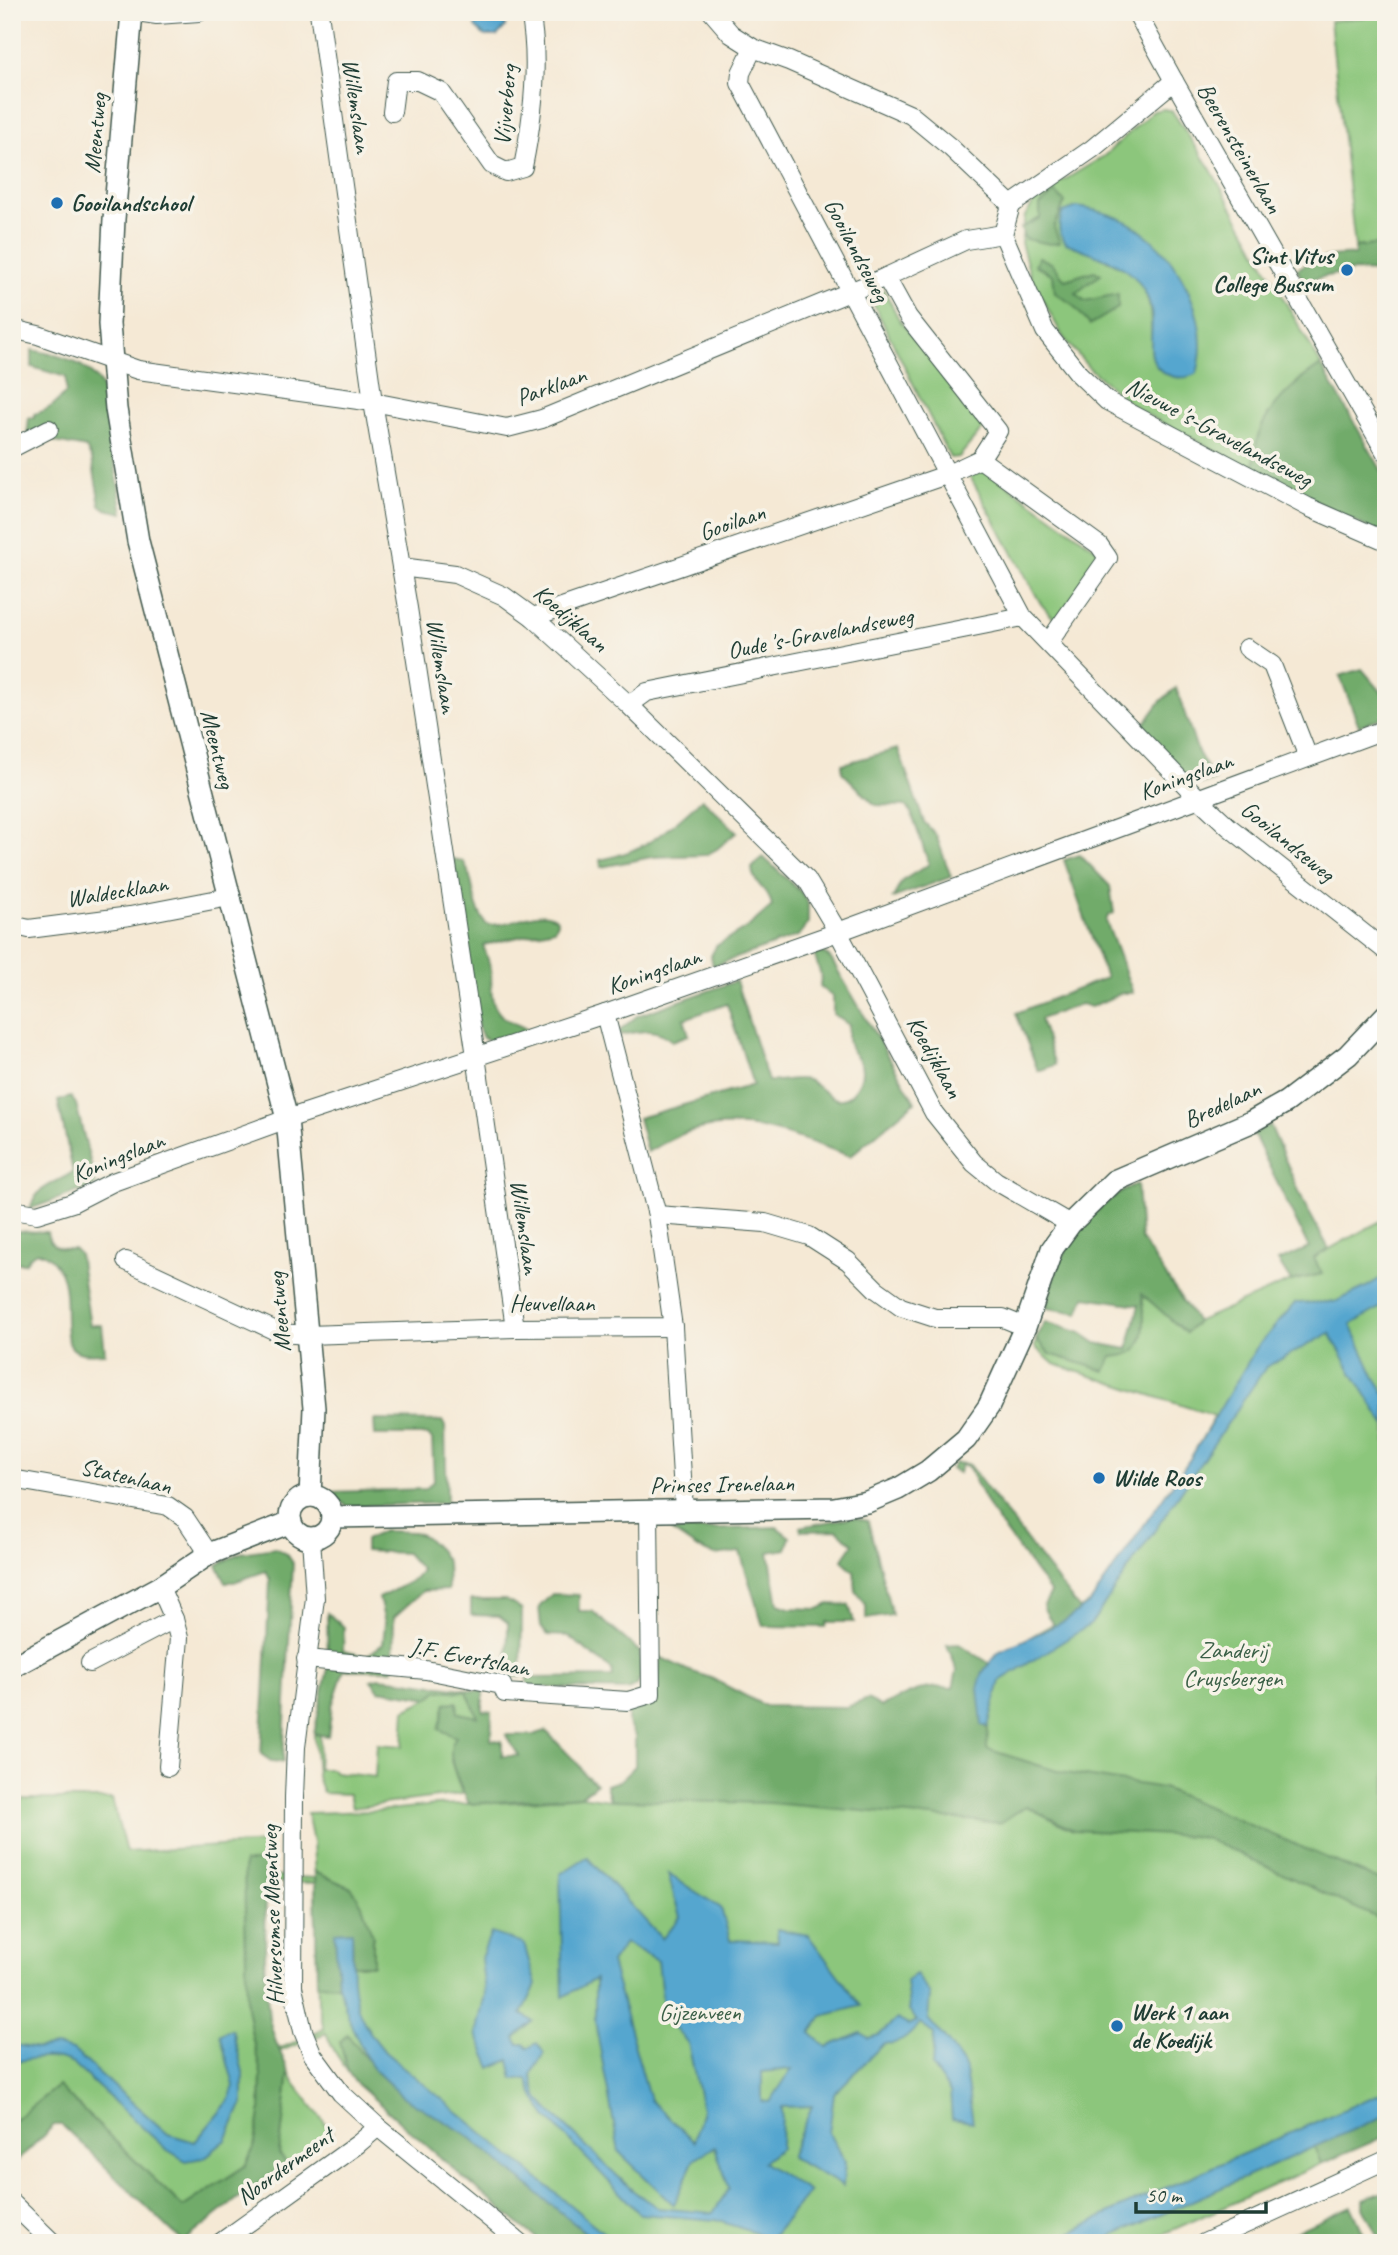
<svg xmlns="http://www.w3.org/2000/svg" width="1398" height="2255" viewBox="0 0 1398 2255" font-family="Caveat,sans-serif">
<style>
.green{fill:#8cc67b;stroke:#568258;stroke-width:2;fill-rule:evenodd}
.forest{fill:#71ab6b;stroke:#487450;stroke-width:2}
.water{fill:#54a6cf;stroke:#3a7282;stroke-width:2;fill-rule:evenodd}
.lines{fill:none;stroke-linecap:round;stroke-linejoin:round}
.minor-casing{stroke:#3f574c;stroke-width:20}
.major-casing{stroke:#3f574c;stroke-width:24}
.minor{stroke:#fff;stroke-width:18}
.major{stroke:#fff;stroke-width:21}
.poi-dot{fill:#1f6fb2;stroke:#f7f3e8;stroke-width:2.5}
.labels{text-anchor:middle;stroke-width:7;stroke-linejoin:round;paint-order:stroke}
.street-label{font-size:24px;fill:#1f3d34;stroke:#f7f3e8}
.poi-label{font-size:24px;font-weight:bold;fill:#1f3d34;stroke:#f7f3e8;text-anchor:start}
.park-label{font-size:24px;fill:#3a5f46;stroke:#f7f3e8}
</style>
<rect width="100%" height="100%" fill="#f7f3e8"/>
<filter id="ink" filterUnits="userSpaceOnUse"><feTurbulence type="fractalNoise" baseFrequency=".0143" numOctaves="2"/><feDisplacementMap in="SourceGraphic" scale="14" xChannelSelector="R" yChannelSelector="G"/><feConvolveMatrix kernelMatrix="1 2 1 2 8 2 1 2 1" color-interpolation-filters="sRGB"/></filter>
<filter id="wash" filterUnits="userSpaceOnUse"><feTurbulence type="fractalNoise" baseFrequency=".00686" numOctaves="4" result="noise"/><feDisplacementMap in="SourceGraphic" scale="28" xChannelSelector="R" yChannelSelector="G"/><feGaussianBlur stdDeviation="1.57" result="paint"/><feColorMatrix in="noise" values="0 0 0 0 0 0 0 0 0 0 0 0 0 0 0 0 0 1.4 0 .05"/><feComposite in="paint" operator="in"/></filter>
<g filter="url(#wash)">
<rect width="100%" height="100%" fill="#f5e9d5"/>
<g class="green">
<polygon points="1386,15 1386,244 1355,247 1330,21"/>
<path d="M1164,109l8,2 38,57 111,197 -24,17 -39,55 -5,33 -117,-61 -48,-42 -25,-30 -32,-59 -10,-35 4,-27 13,-20 66,-40 49,-45zM1105,259l82,28 -36,62c0,-27 3,-58 -21,-77 -7,-5 -17,-9 -25,-13z"/>
<polygon points="884,290 900,321 985,426 959,457 950,458 872,301 874,292"/>
<polygon points="979,465 1098,550 1098,559 1056,621 1041,604 967,471"/>
<path d="M1386,1218v897l-72,31 7,18 -178,79h-31l-2,-6 -13,6h-499l-258,-201 8,30 -13,-20 -9,-19 -48,19 -17,22 -1,41 -6,33 -9,18 -62,41 -125,-121 -46,36v-323h100l14,53 140,-9v33l49,2 -2,-36 -6,-29 70,-2 59,-6 84,-3 61,-6 29,4 -4,-15 369,-5 19,-109 31,-31 65,-37 100,-144 25,-43 -161,-52 -19,-17 1,-8 14,15c19,1 75,9 87,-6 9,-11 7,-41 5,-55l44,40 12,-12 93,-40 30,-7 -8,-16zM266,1882l49,1 3,119 6,27 -45,20c-22,-43 -14,-120 -13,-167z"/>
<polygon points="438,1690 467,1692 478,1717 458,1713 439,1729 457,1737 451,1761 462,1794 352,1808 349,1794 323,1793 317,1777 314,1734 320,1735 318,1769 332,1769 335,1772 375,1777 377,1744 403,1746 405,1710 429,1698"/>
<polygon points="289,2072 294,2083 332,2132 287,2164 279,2154"/>
</g>
<g class="forest">
<polygon points="1055,192 1065,202 1054,227 1060,243 1050,244 1025,239 1021,228 1040,218 1040,205"/>
<path d="M1386,244v28l-35,-1 -48,10 -6,-12c19,-11 35,-15 58,-14v-8z"/>
<polygon points="1039,257 1053,264 1065,280 1094,271 1101,274 1076,293 1085,301 1118,294 1118,308 1090,325 1072,304 1055,293 1053,275 1035,265"/>
<path d="M32,350c28,5 56,12 70,37l21,126 -17,-4 -6,-4 -8,-46 -6,-11 -31,-6 -5,-17 -23,11 2,-18h5v-4c14,-3 23,-11 32,-22v-15l-34,-10z"/>
<path d="M1321,365l65,113v59l-133,-67c2,-11 2,-24 5,-34 10,-31 37,-53 63,-71z"/>
<polygon points="1362,669 1386,697 1386,716 1359,726 1340,676"/>
<polygon points="1176,688 1198,752 1215,781 1198,784 1187,779 1139,731 1161,701"/>
<polygon points="898,749 924,822 936,835 951,877 893,898 902,881 929,864 911,812 905,806 875,805 842,772 842,764"/>
<path d="M702,799l35,33 -20,17 -11,6 -54,2 -51,10 -1,-7c49,-10 66,-29 102,-61z"/>
<polygon points="1080,855 1110,886 1114,913 1108,916 1106,921 1133,993 1122,993 1091,1007 1081,1004 1040,1019 1055,1065 1038,1071 1016,1013 1106,978 1064,860"/>
<path d="M763,857l38,35 7,12v19l-10,13 -85,30 -2,-10 5,-10 32,-19 24,-21c-2,-16 -20,-22 -20,-38z"/>
<path d="M453,859l10,2c13,20 7,41 23,63 22,5 51,-19 71,-5v6l-3,4 -71,16c3,9 7,18 8,27 1,15 -2,30 9,42 8,9 20,10 29,17l-28,9 -9,2 -9,-4 -5,-11z"/>
<path d="M824,953l7,6 84,143 -65,54c-54,-19 -100,-41 -159,-25 -15,4 -30,14 -44,21l-9,-34 115,-33 -26,-81 -43,15 5,16 -17,6c-17,-15 -31,-10 -52,-6v-5l17,-14 99,-35 32,100c13,2 26,-5 39,-1 15,5 29,33 47,11 5,-6 8,-12 8,-20 0,-11 -8,-16 -12,-24 -3,-6 -2,-15 -1,-22l-16,-11v-17l-13,-10 1,-12 -7,-21z"/>
<path d="M71,1097l5,7 20,81 -66,24c6,-23 25,-25 43,-37l-15,-71z"/>
<polygon points="1270,1125 1305,1205 1329,1249 1314,1258 1322,1274 1291,1281 1278,1261 1309,1248 1253,1133"/>
<path d="M1137,1184l4,55 56,83 -11,11 -44,-39c2,16 6,46 -8,57 -6,5 -15,5 -22,6l-7,14 -55,-17 -14,-15 9,-17 36,11 15,10 32,6 11,-44 -54,-8 -6,16 -33,-5c5,-16 8,-33 15,-48 15,-32 43,-62 76,-76z"/>
<path d="M12,1231l35,1c2,15 13,18 27,17l5,5 11,71h12l3,28c-12,0 -28,4 -35,-8 -4,-6 -3,-14 -4,-21 -1,-25 3,-53 -20,-69 -10,-7 -15,0 -21,8h-13z"/>
<polygon points="374,1420 442,1421 445,1426 447,1503 348,1506 334,1498 331,1492 426,1489 434,1480 432,1440 428,1435 375,1435"/>
<polygon points="955,1463 968,1464 1080,1610 1065,1621 1054,1627 1043,1607 1051,1593 990,1510 968,1467 961,1465 959,1473 951,1469"/>
<polygon points="853,1517 868,1521 892,1615 866,1619 866,1605 856,1591 854,1571 842,1560 853,1544 837,1530 801,1531 800,1527"/>
<polygon points="777,1527 790,1537 786,1549 769,1552 778,1604 789,1608 819,1609 829,1604 849,1605 854,1622 827,1622 826,1627 763,1626 740,1552 714,1555 696,1547 672,1531"/>
<polygon points="383,1531 414,1532 426,1537 439,1550 447,1562 448,1590 423,1591 394,1617 393,1670 344,1670 332,1706 328,1736 314,1734 328,1668 327,1613 344,1627 343,1651 366,1656 383,1644 385,1623 379,1598 415,1579 421,1570 406,1553 365,1551 365,1540"/>
<polygon points="275,1548 287,1554 293,1563 283,1762 271,1761 261,1754 270,1580 266,1571 234,1582 226,1582 217,1565 240,1553"/>
<polygon points="552,1594 579,1595 579,1611 592,1611 640,1652 641,1675 637,1686 627,1690 527,1687 527,1678 613,1677 612,1670 568,1636 548,1635 541,1627 539,1607"/>
<polygon points="471,1600 506,1600 522,1610 521,1677 507,1677 508,1623 499,1616 471,1615"/>
<path d="M959,1644l30,19 -6,9 -1,53 6,2 -1,22 73,23 103,16 223,95v39l-179,-83 -16,-3 -118,-6 -47,-24 -26,17 -230,-20 -159,-3 -5,-15 14,-4 15,-15v-30l-7,-13v-17l30,-16 2,-33 27,13 24,8 54,28 82,1 21,-8 13,8c27,-13 41,-23 72,-19l4,-18 -10,-25z"/>
<path d="M379,1678c35,3 69,10 104,13v20l9,1 -1,28 11,1v15h17l-13,-21h27l13,-4 33,34 5,9 12,10 -15,12 -112,8c-8,-19 -27,-49 -13,-67l-17,-8 7,-26 11,-1 1,11 20,4 -11,-25 -29,-2 -9,8 -50,-8 -8,-10z"/>
<polygon points="244,1862 266,1862 265,1972 269,2019 276,2043 289,2072 279,2154 287,2164 241,2196 183,2242 62,2125 54,2125 12,2166 12,2122 58,2086 183,2207 245,2166 254,2148 260,2115 261,2074 252,2036 247,2007"/>
<polygon points="315,1872 352,1888 362,1905 373,1937 373,1965 353,1965 352,1931 335,1932 338,1985 317,1984"/>
<polygon points="347,2034 375,2070 402,2096 466,2134 598,2243 542,2243 459,2174 355,2082 348,2072 340,2042"/>
<polygon points="1386,2115 1386,2136 1321,2164 1314,2146"/>
<polygon points="1386,2191 1386,2238 1377,2235 1363,2207 1363,2200"/>
<polygon points="1351,2206 1368,2243 1296,2243 1281,2238"/>
</g>
<g class="water">
<polygon points="499,14 506,17 505,27 497,36 485,36 475,27 476,19 486,15"/>
<path d="M1077,207c20,3 43,9 60,21 44,31 75,93 60,145 -10,6 -20,6 -31,1 -26,-13 -9,-46 -16,-69 -2,-8 -8,-18 -12,-24 -16,-20 -49,-28 -72,-38 -9,-11 -8,-18 -3,-31z"/>
<polygon points="1386,1275 1386,1304 1351,1325 1375,1378 1386,1395 1386,1426 1354,1376 1330,1333 1266,1367 1091,1624 1000,1681 988,1727 982,1725 978,1688 983,1672 998,1652 1065,1621 1090,1603 1190,1459 1257,1347 1295,1303 1335,1302 1366,1287"/>
<path d="M587,1857l75,82 18,-22 -12,-43 53,34 9,32 48,2 -1,-13 31,6 53,71 -39,10 -11,17 16,14 34,-14 7,5 11,-3 18,-16 11,6 9,-4 -8,-11 -3,-29 10,-7 14,21 -2,24 20,23 16,23 9,57 -21,-3 -2,-27 -18,-25 2,-33 -14,-10c-11,11 -19,22 -36,19l-50,51 -5,39 16,28 -2,25 -53,-29 22,-51 -30,1 -1,41 -18,14 46,30 -38,46 -55,-18 -76,-6 -93,-97 -12,-19 -8,-19h-14l-4,-19 -18,8 -15,-34 9,-40 -4,-36 10,-25 33,11 12,41 -14,29 11,7 -18,17 3,6h6l4,4 9,-5 7,10 -13,22 7,23 12,13 82,79 26,18 55,5 16,-25 -14,-41 -21,12 -20,46 -55,-53 -24,-131v-42l-32,18 -3,-123zM625,1943l33,18 6,54 24,28 14,66 -8,32 -44,-41 -39,-137zM792,2069l-22,33 -8,-1v-29z"/>
<path d="M352,1931c1,26 -2,58 8,83 6,14 15,26 25,38l231,191h-18l-132,-109 -64,-38 -27,-26 -7,-9 -16,-34 -14,-42 -3,-53z"/>
<path d="M232,2029l11,43v31l-17,37 -22,18 -18,3 -20,-12 -93,-85c-18,-9 -42,-7 -61,-1v-18h3l23,4 18,-3 17,4 95,84 27,8 33,-40 6,-16 -14,-52z"/>
<polygon points="1386,2091 1386,2115 1097,2243 1050,2243 1120,2208"/>
</g>
</g>
<g filter="url(#ink)">
<g class="lines">
<g class="minor-casing">
<g id="minor">
<polyline points="137,12 157,15 199,12"/>
<polyline points="319,12 373,402 408,608 476,1056 515,1328"/>
<polyline points="712,12 731,34 753,48 789,61 911,115 951,148 1011,205"/>
<polyline points="1136,12 1174,81 1386,453"/>
<polyline points="753,48 741,73 740,83 1023,617 1198,798 1229,827 1386,951"/>
<path d="M392,112l4,-31h22l23,11 51,73 14,7 17,-5c10,-49 17,-105 7,-155"/>
<polyline points="1011,205 1003,234 1045,331 1079,374 1107,401 1308,507 1386,541"/>
<polyline points="1011,205 1092,149 1174,81"/>
<polyline points="12,329 38,335 138,370 373,402 507,428 542,419 886,277 966,240 1003,234"/>
<polyline points="12,448 49,429"/>
<polyline points="980,459 1099,545 1108,558 1049,642"/>
<polyline points="401,567 455,574 504,596 533,617 629,705 807,880 838,932 934,1113 974,1163 996,1181 1070,1224"/>
<polyline points="533,617 946,475 980,459 998,431 908,317 886,277"/>
<polyline points="1247,648 1272,665 1308,757"/>
<polyline points="629,705 647,692 1023,617"/>
<polyline points="12,925 29,929 130,916 229,897"/>
<polyline points="12,1210 37,1214 72,1203 113,1182 287,1119 605,1014 838,932 1386,729"/>
<polyline points="657,1215 765,1223 809,1236 848,1261 876,1289 901,1307 935,1318 1003,1318 1025,1327"/>
<polyline points="126,1261 280,1333 308,1335 515,1328 673,1327 657,1215 605,1014"/>
<polyline points="673,1327 684,1510"/>
<polyline points="12,1479 168,1506 185,1518 209,1554"/>
<polyline points="311,1538 315,1598 296,1747 294,1797 293,1987 303,2031 313,2055 341,2093 378,2127 520,2243"/>
<polyline points="160,1587 174,1619 179,1638 168,1767"/>
<polyline points="306,1659 426,1670 502,1685 505,1693 628,1701 651,1694 649,1512"/>
<polyline points="90,1663 174,1619"/>
<polyline points="12,2203 53,2243"/>
<polyline points="220,2243 358,2144 378,2127"/>
<polyline points="1204,2243 1386,2160"/>
</g>
</g>
<g class="major-casing">
<g id="major">
<polyline points="132,12 114,219 109,324 116,409 138,541 287,1119 314,1408 310,1496"/>
<circle cx="311" cy="1517" r="21"/>
<polyline points="332,1517 834,1508 867,1502 898,1489 928,1471 966,1439 989,1406 1025,1327 1052,1249 1070,1224 1114,1181 1251,1122 1286,1102 1348,1055 1386,1015"/>
<polyline points="12,1667 160,1587 209,1554 291,1522"/>
</g>
</g>
<use href="#minor" class="minor"/>
<use href="#major" class="major"/>
</g>
</g>
<g class="poi-dot">
<circle cx="57" cy="203" r="7"/>
<circle cx="1347" cy="270" r="7"/>
<circle cx="1099" cy="1478" r="7"/>
<circle cx="1117" cy="2026" r="7"/>
</g>
<g class="labels">
<g class="street-label">
<text transform="translate(505 105) rotate(-85)" y="8">Vijverberg</text>
<text transform="translate(357 106) rotate(82)" y="8">Willemslaan</text>
<text transform="translate(95 133) rotate(-85)" y="8">Meentweg</text>
<text transform="translate(1240 148) rotate(60)" y="8">Beerensteinerlaan</text>
<text transform="translate(857 250) rotate(62)" y="8">Gooilandseweg</text>
<text transform="translate(551 386) rotate(-20)" y="8">Parklaan</text>
<text transform="translate(1219 432) rotate(28)" y="8">Nieuwe 's-Gravelandseweg</text>
<text transform="translate(732 522) rotate(-19)" y="8">Gooilaan</text>
<text transform="translate(571 618) rotate(41)" y="8">Koedijklaan</text>
<text transform="translate(820 633) rotate(-11)" y="8">Oude 's-Gravelandseweg</text>
<text transform="translate(442 666) rotate(81)" y="8">Willemslaan</text>
<text transform="translate(218 749) rotate(76)" y="8">Meentweg</text>
<text transform="translate(1186 776) rotate(-20)" y="8">Koningslaan</text>
<text transform="translate(1288 841) rotate(39)" y="8">Gooilandseweg</text>
<text transform="translate(117 891) rotate(-9)" y="8">Waldecklaan</text>
<text transform="translate(654 971) rotate(-19)" y="8">Koningslaan</text>
<text transform="translate(935 1057) rotate(61)" y="8">Koedijklaan</text>
<text transform="translate(1222 1104) rotate(-25)" y="8">Bredelaan</text>
<text transform="translate(118 1157) rotate(-22)" y="8">Koningslaan</text>
<text transform="translate(525 1227) rotate(82)" y="8">Willemslaan</text>
<text x="552" y="1311">Heuvellaan</text>
<text transform="translate(279 1312) rotate(-95)" y="8">Meentweg</text>
<text transform="translate(126 1476) rotate(13)" y="8">Statenlaan</text>
<text transform="translate(722 1484) rotate(-1)" y="8">Prinses Irenelaan</text>
<text transform="translate(470 1657) rotate(11)" y="8">J.F. Evertslaan</text>
<text transform="translate(272 1915) rotate(-92)" y="8">Hilversumse Meentweg</text>
<text transform="translate(285 2166) rotate(-36)" y="8">Noordermeent</text>
</g>
<g class="poi-label">
<text x="71" y="211">Gooilandschool</text>
<text x="1333" y="264" text-anchor="end">Sint Vitus<tspan x="1333" dy="28">College Bussum</tspan></text>
<text x="1113" y="1486">Wilde Roos</text>
<text x="1131" y="2020">Werk 1 aan<tspan x="1131" dy="28">de Koedijk</tspan></text>
</g>
<g class="park-label">
<text x="1233" y="1658">Zanderij<tspan x="1233" dy="28">Cruysbergen</tspan></text>
<text x="700" y="2020">Gijzenveen</text>
</g>
</g>
<rect width="1398" height="2255" fill="none" stroke="#f7f3e8" stroke-width="42"/>
<path d="M1136 2202v10h130v-10" fill="none" stroke="#1f3d34" stroke-width="3.5"/>
<text x="1146" y="2202" font-size="21" fill="#1f3d34" stroke="#f7f3e8" stroke-width="5" paint-order="stroke">50 m</text>
</svg>
